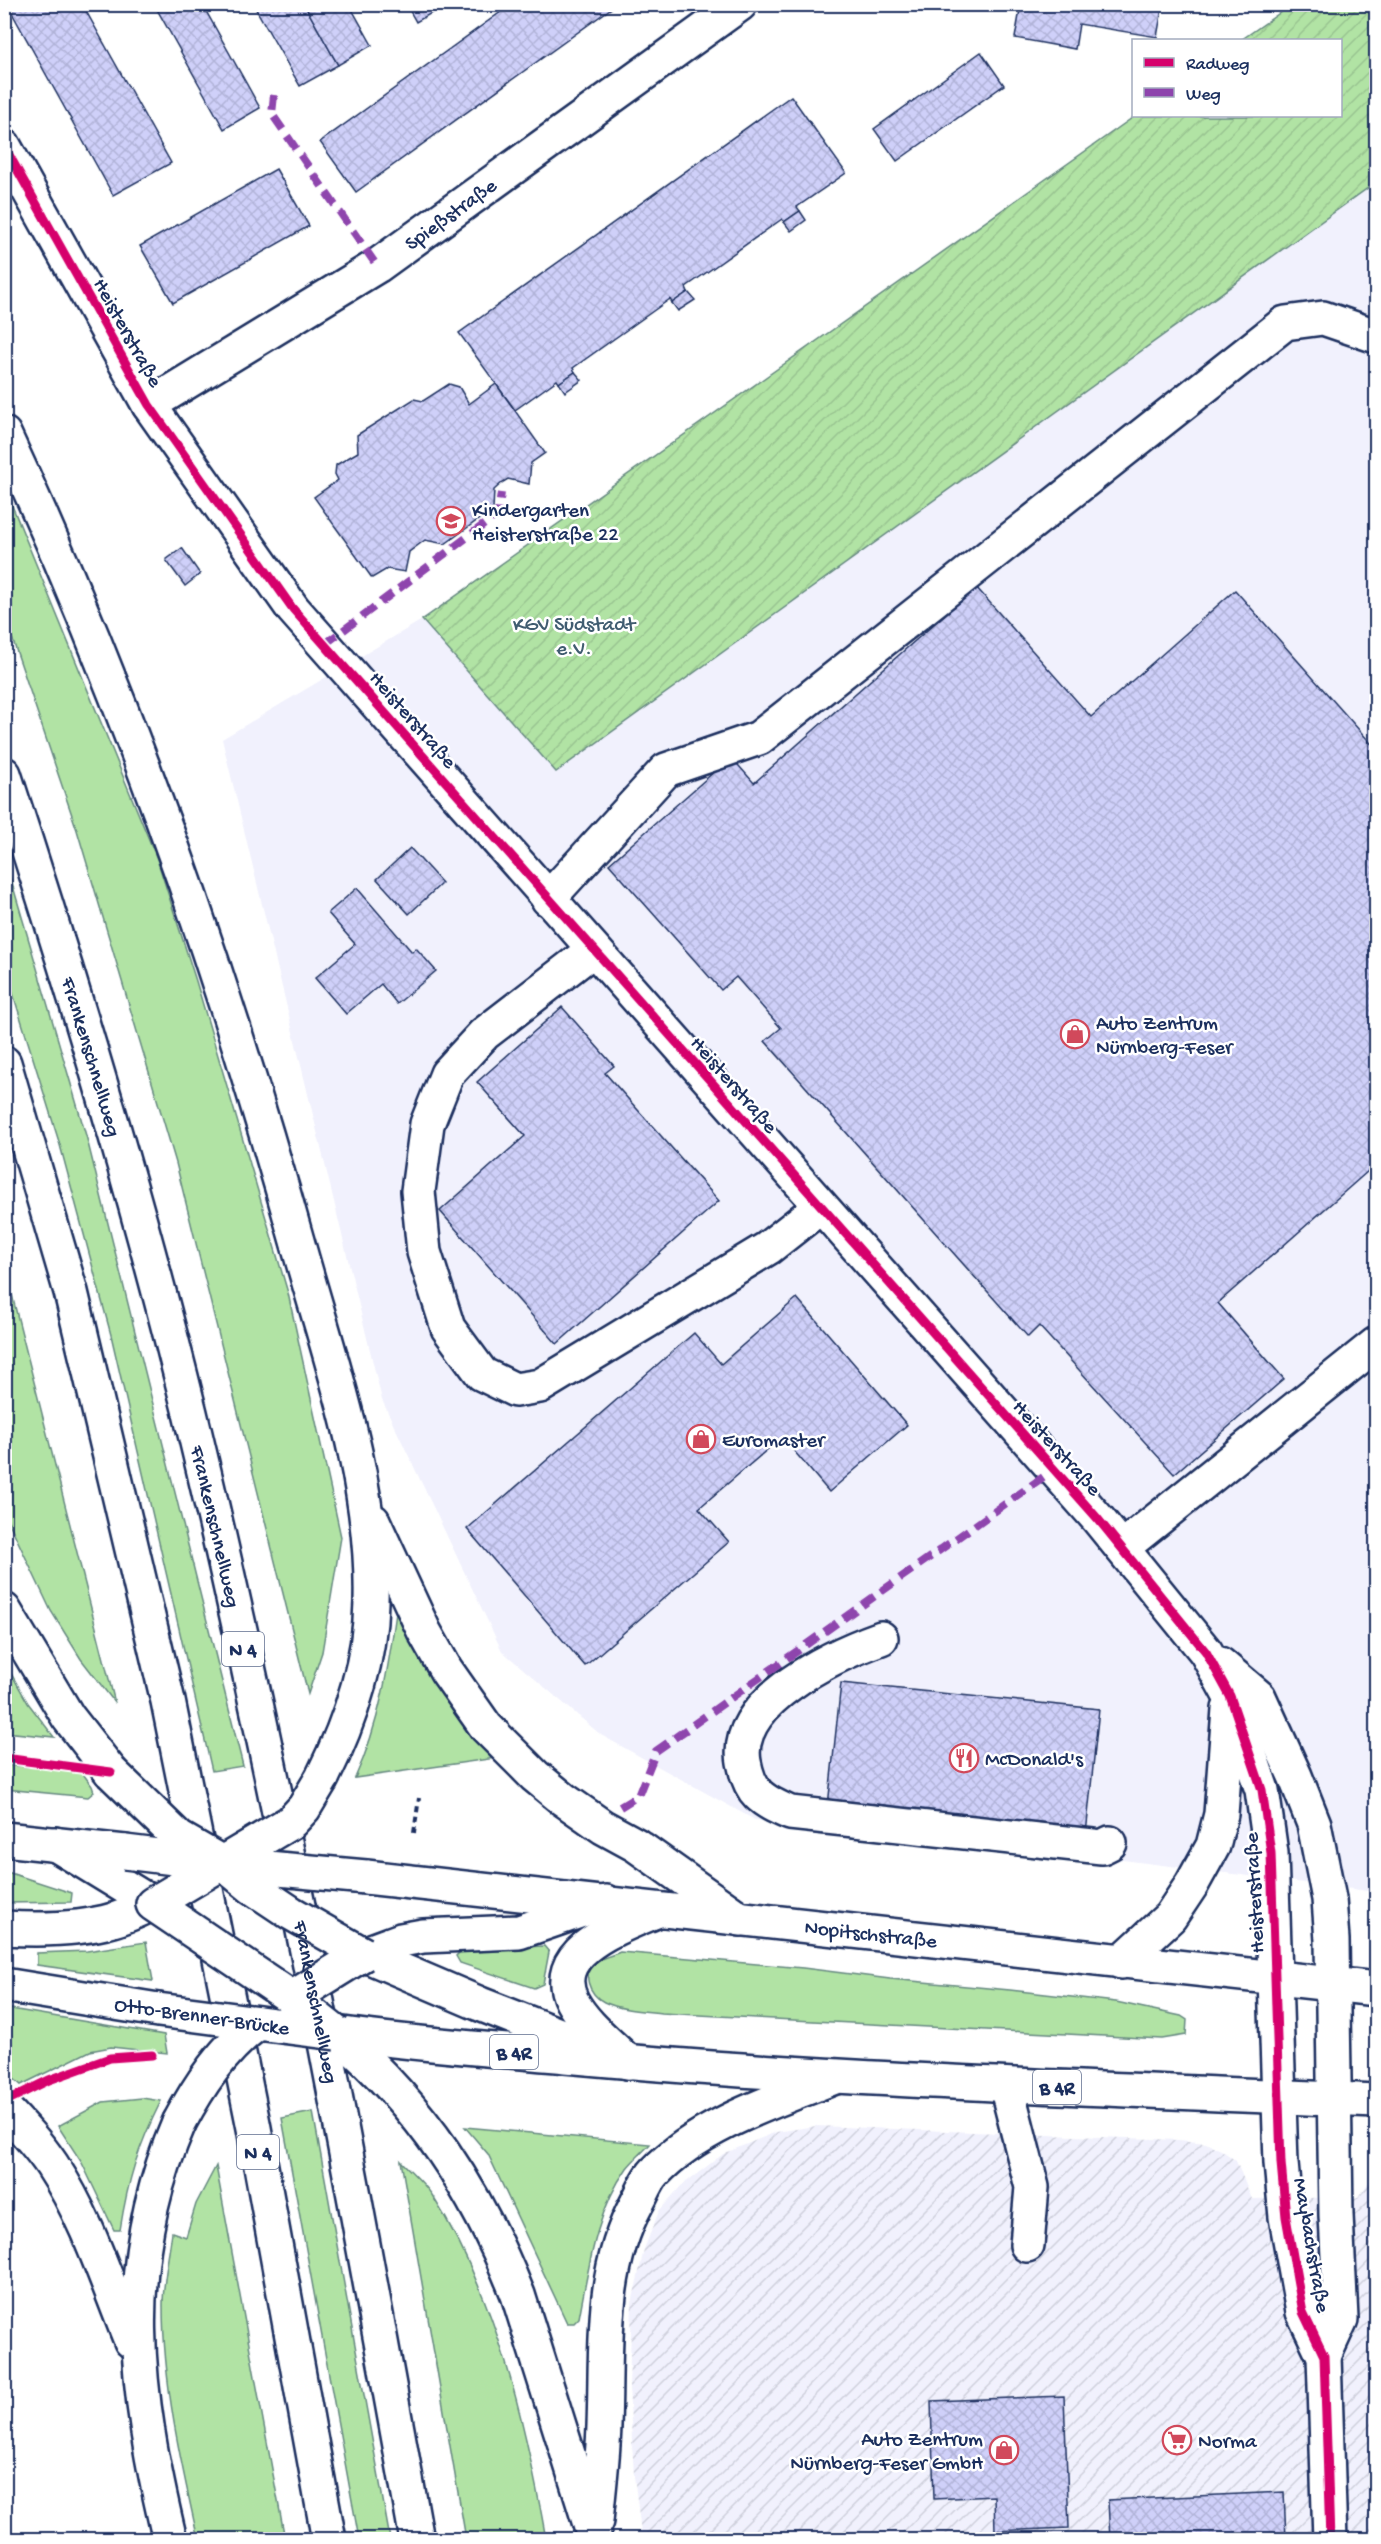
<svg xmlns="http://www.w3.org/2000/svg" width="1381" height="2544" viewBox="0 0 1381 2544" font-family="'Gochi Hand',sans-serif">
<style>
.built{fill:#f1f1fd}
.industrial{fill:url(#industrial-furrows)}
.grass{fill:#b1e3a4;stroke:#668981;stroke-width:1.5}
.garden{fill:url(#garden-furrows);stroke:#668981;stroke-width:1.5}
.building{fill:url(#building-cross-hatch);stroke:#1b2f5e;stroke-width:1.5}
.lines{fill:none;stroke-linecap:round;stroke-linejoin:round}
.minor-casing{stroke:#1b2f5e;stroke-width:38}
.major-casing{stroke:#1b2f5e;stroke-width:38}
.highway-casing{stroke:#1b2f5e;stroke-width:38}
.path{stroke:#1b2f5e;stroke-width:4;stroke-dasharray:6 4.5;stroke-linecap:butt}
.minor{stroke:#fff;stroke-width:33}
.major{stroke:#fff;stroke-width:33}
.highway{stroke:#fff;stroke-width:33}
.major-bridge-casing{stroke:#1b2f5e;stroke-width:38;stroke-linecap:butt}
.highway-bridge-casing{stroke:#1b2f5e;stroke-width:38;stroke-linecap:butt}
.major-bridge{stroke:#fff;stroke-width:33}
.highway-bridge{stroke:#fff;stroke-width:33}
.quiet{stroke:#8e44ad;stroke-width:8;stroke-dasharray:15 8;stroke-linecap:butt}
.cycleway-casing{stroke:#fff;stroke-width:13}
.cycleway{stroke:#d6006c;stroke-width:9}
.labels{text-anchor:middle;stroke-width:5;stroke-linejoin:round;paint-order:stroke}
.shield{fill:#fff;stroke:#5f6d8e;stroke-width:1.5}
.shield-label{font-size:20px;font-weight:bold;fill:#1b2f5e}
.street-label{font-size:21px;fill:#1b2f5e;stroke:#fff}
.poi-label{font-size:21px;fill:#1b2f5e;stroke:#fff;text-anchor:start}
.park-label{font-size:21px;fill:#405c70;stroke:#fff}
</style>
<defs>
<pattern id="industrial-furrows" width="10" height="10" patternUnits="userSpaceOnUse" patternTransform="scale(1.5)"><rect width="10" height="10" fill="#f1f1fd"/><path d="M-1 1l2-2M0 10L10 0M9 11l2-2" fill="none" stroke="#cecfdb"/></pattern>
<pattern id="garden-furrows" width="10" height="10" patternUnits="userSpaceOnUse" patternTransform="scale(1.5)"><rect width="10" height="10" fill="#b1e3a4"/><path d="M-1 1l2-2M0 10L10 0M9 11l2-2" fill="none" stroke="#98c390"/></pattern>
<pattern id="building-cross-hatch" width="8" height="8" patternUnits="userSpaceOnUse" patternTransform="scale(1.5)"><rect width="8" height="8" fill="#cfd0f9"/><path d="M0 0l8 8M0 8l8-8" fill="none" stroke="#b1b3d8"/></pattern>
</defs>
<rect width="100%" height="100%" fill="#fff"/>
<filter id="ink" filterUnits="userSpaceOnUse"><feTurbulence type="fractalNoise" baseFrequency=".0167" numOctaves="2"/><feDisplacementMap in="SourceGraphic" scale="12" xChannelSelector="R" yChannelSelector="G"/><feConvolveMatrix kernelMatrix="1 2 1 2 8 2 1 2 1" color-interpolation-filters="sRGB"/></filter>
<g filter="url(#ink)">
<polygon class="built" points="1376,182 1376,1892 1067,1853 755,1820 601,1735 502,1651 382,1400 222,739 422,620 556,772"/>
<polygon class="industrial" points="816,2126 1179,2140 1206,2143 1223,2151 1236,2161 1252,2199 1359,2197 1376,2171 1376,2539 642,2540 634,2476 629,2386 632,2303 644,2249 659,2211 681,2186 723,2154 776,2132"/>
<g class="grass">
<polygon points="4,486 157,859 196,981 288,1293 341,1537 322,1652 308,1694 176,1163 77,830 5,617"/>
<polygon points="5,859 87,1139 243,1766 212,1771 111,1335 60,1145 5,968"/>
<polygon points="4,1267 5,1267 115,1703 81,1659 51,1611 5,1514"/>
<path d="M397,1605c22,62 53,106 99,153l-141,20c25,-54 34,-113 42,-173z"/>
<polygon points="5,1663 28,1703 54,1737 5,1732"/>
<polygon points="4,1765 81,1771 92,1786 94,1792 88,1797 5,1789"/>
<polygon points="4,1871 72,1893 71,1902 5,1903"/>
<polygon points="146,1942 153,1981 37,1965 37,1953 87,1951"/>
<polygon points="544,1946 549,1952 543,1984 534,1988 460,1963 456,1956 462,1950"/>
<path d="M620,1952l183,16 87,11 120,11 106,12 65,14 6,4 -1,15 -24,4 -501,-26c-18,-2 -40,-3 -57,-11 -15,-7 -24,-30 -7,-41 7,-4 16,-6 23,-9z"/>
<polygon points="5,2008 164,2035 167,2053 111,2047 90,2051 21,2085 5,2071"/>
<path d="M142,2098l19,3c-23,46 -33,78 -41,129h-6l-32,-67 -24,-37 45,-24z"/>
<polygon points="313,2112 390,2539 359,2539 282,2118"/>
<path d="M465,2127l185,17c-7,8 -16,15 -23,24 -31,43 -38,99 -48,150l-5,5h-7l-79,-169z"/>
<path d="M401,2161c10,11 23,22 31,34 65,103 93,226 114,344h-80z"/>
<path d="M216,2166l69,373h-87c-17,-76 -35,-155 -35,-234 0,-24 6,-49 9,-73l14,5 10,-33z"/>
</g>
<polygon class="garden" points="1291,5 1376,5 1376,182 556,772 422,620 1135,116 1340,116 1340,40 1241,40"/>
<g class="building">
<polygon points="7,4 82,4 171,163 113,195"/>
<polygon points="154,4 202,4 260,108 224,129"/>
<polygon points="253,4 304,4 338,65 300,86"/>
<polygon points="304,4 349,4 372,45 338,65"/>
<polygon points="406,4 447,4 416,22"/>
<polygon points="512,4 617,4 356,192 320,142"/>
<polygon points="1021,4 1163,4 1157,37 1079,24 1075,49 1015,38"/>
<polygon points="981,52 1004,85 897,161 874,129"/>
<polygon points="791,96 846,173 797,207 800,211 784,222 782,219 686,287 688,292 672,303 670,299 573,368 575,372 559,383 557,380 515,410 459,333"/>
<polygon points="276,169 309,226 173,303 140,246"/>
<polygon points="800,211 806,220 791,231 784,222"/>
<polygon points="688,292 695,300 678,311 672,303"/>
<polygon points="575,372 582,380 565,392 559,383"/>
<polygon points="449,384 459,387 469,404 496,384 545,453 531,463 529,484 508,479 503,482 494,490 493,509 460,533 445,544 425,540 409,552 405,572 387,569 372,578 314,497 338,480 335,474 336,465 358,452 357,435 414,399 423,401"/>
<polygon points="182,548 200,574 185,586 166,560"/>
<polygon points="976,587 1091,717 1235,590 1376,749 1376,1164 1218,1303 1284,1379 1174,1474 1039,1326 1028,1337 765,1041 781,1028 736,977 721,990 609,864 731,757 754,783"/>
<polygon points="410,848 442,883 409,914 377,879"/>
<polygon points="357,888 412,952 416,948 436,971 397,1004 381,984 346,1014 315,978 355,944 328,913"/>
<polygon points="562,1007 614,1066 605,1073 719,1201 557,1344 440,1211 525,1136 477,1082"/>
<polygon points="797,1298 907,1425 829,1492 782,1437 699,1508 729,1542 585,1666 467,1529 694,1333 721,1364"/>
<polygon points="841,1683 1099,1709 1086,1834 828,1806"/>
<polygon points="1064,2396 1069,2528 995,2531 994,2496 934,2499 931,2401"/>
<polygon points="1284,2492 1286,2540 1110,2540 1108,2500"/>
</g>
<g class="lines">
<g class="minor-casing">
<g id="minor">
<polyline points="4,146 149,405 293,609 1098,1519 1206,1652 1230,1696 1262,1790 1271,1853 1281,2163 1286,2217 1303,2312 1324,2356 1330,2540"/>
<path id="s1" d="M149,405l228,-139 363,-262"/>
<polyline points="548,899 666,770 759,738 1285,323 1323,318 1376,336"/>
<polyline points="593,950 484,1034 447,1074 427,1124 418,1191 424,1252 448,1328 482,1374 515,1390 540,1386 768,1248 820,1207"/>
<polyline points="1122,1548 1376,1344"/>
<path d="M881,1638c-47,17 -148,63 -137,124 6,32 17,38 46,51l312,34 8,-4"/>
<polyline points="1220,1664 1259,1697 1295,1776 1314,1824 1329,1899 1332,1940 1336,2215 1341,2319 1324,2356"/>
<polyline points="1121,1962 1170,1917 1192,1884 1213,1846 1221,1814 1229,1709"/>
<polyline points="1006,2085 1032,2187 1027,2245"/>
</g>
</g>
<g class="major-casing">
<g id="major">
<polyline points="4,1839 125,1852"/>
<path id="s2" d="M366,1877l1010,112"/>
<polyline points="4,1985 158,2010"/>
<path d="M336,2033c76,11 153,16 229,23 270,25 541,32 811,45"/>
<path d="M628,2062c-19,-19 -44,-38 -56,-61 -26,-51 52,-76 86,-91"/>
</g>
</g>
<g class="highway-casing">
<g id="highway">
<path d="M4,434c123,264 219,540 297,821 32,113 73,228 70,347 -1,61 -22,122 -49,176"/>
<path id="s3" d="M4,774c69,211 133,423 186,639 90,373 159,749 227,1127"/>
<polyline points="4,1063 71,1292 168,1701 254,2128 329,2540"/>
<polyline points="373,1521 424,1631 446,1670 486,1727 535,1776 563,1799 603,1827 636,1845 740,1919"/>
<polyline points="4,1610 68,1717 111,1772"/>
<polyline points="55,1844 153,1904"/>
<path d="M4,1928c36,2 75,2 109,-8 14,-4 27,-11 40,-16"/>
<polyline points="363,1954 480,2004 628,2062"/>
<polyline points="363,1954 401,1940 423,1936 519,1932 606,1902"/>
<path d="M336,2033c86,74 140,156 182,262l77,245"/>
<path d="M4,2108c17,18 34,36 48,57 35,53 55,117 79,176"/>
<path d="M596,2521c3,-32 7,-64 8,-95 3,-77 -5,-153 33,-223 6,-10 10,-23 18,-31 44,-47 122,-72 180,-95"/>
<path d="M170,2540c-35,-146 -52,-276 9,-417"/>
</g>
</g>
<polyline class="path" points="414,1833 419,1798"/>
<use href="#minor" class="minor"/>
<use href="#major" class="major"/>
<use href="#highway" class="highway"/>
<g class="major-bridge-casing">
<g id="major-bridge">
<polyline points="125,1852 224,1864 366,1877"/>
<polyline points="158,2010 336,2033"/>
</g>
</g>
<g class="highway-bridge-casing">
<g id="highway-bridge">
<polyline points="111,1772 179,1838 224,1864 252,1887 291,1913 363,1954"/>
<polyline points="322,1778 304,1808 291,1822 153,1904 292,1998 336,2033"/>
<polyline points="292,1998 363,1954"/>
<path d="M179,2123c20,-38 44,-74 79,-100"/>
</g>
</g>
<use href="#major-bridge" class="major-bridge"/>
<use href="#highway-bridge" class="highway-bridge"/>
<g class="quiet">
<polyline points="274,95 272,114 377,266"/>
<polyline points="325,644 498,514 501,493"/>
<polyline points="620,1807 638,1796 656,1751 1053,1470"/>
</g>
<g class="cycleway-casing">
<g id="cycleway">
<polyline points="4,146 149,405 293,609 1098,1519 1206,1652 1230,1696 1262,1790 1271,1853 1281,2163 1286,2217 1303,2312 1324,2356 1330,2540"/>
<polyline points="4,1758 111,1772"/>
<polyline points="4,2102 49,2080 110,2058 152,2055"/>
</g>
</g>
<use href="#cycleway" class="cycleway"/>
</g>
</g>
<defs>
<g id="school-ring" transform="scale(1.5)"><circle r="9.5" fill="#fff" stroke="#d1495b" stroke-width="1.5"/><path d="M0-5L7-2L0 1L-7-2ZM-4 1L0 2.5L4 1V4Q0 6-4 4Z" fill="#d1495b"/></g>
<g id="shop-ring" transform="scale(1.5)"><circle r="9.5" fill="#fff" stroke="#d1495b" stroke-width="1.5"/><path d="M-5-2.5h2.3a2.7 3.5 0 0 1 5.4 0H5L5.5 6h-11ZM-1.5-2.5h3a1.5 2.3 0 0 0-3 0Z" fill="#d1495b"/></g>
<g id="restaurant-ring" transform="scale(1.5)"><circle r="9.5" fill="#fff" stroke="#d1495b" stroke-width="1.5"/><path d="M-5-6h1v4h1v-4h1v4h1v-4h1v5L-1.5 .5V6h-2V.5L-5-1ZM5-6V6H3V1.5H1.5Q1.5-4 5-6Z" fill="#d1495b"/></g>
<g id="supermarket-ring" transform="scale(1.5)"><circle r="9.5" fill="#fff" stroke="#d1495b" stroke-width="1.5"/><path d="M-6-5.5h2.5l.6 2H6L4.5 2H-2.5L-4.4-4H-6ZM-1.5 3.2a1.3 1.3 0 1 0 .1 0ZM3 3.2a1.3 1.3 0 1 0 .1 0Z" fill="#d1495b"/></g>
</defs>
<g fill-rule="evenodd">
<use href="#school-ring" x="451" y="521"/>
<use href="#shop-ring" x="1075" y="1034"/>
<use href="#shop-ring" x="701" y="1439"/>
<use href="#restaurant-ring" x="964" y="1758"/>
<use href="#supermarket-ring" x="1177" y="2440"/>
<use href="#shop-ring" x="1004" y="2450"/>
</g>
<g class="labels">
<g class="shield">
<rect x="222" y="1632" width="42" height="34" rx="4.5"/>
<rect x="490" y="2035" width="48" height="34" rx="4.5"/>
<rect x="1033" y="2070" width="48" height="34" rx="4.5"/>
<rect x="237" y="2135" width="42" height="34" rx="4.5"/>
</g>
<g class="shield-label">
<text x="243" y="1656">N 4</text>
<text x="514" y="2059">B 4R</text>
<text x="1057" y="2094">B 4R</text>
<text x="258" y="2159">N 4</text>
</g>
<g class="street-label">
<text dy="7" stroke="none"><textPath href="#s1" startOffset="357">Spießstraße</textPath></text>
<text transform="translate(129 332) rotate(61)" y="7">Heisterstraße</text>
<text transform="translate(414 719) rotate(49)" y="7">Heisterstraße</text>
<text dy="7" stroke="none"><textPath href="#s3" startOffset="296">Frankenschnellweg</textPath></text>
<text transform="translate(735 1084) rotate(49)" y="7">Heisterstraße</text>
<text transform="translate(1058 1447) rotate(48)" y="7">Heisterstraße</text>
<text dy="7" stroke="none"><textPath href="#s3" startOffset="782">Frankenschnellweg</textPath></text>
<text transform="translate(1253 1893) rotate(-93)" y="7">Heisterstraße</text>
<text dy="7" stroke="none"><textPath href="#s2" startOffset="508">Nopitschstraße</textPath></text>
<text dy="7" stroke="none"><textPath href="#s3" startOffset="1268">Frankenschnellweg</textPath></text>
<text transform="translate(202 2015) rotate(8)" y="7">Otto-Brenner-Brücke</text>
<text transform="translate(1313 2245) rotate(80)" y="7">Maybachstraße</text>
</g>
<g class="poi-label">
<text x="472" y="516">Kindergarten<tspan x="472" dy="24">Heisterstraße 22</tspan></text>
<text x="1096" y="1029">Auto Zentrum<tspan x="1096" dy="24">Nürnberg-Feser</tspan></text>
<text x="722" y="1446">Euromaster</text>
<text x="985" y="1765">McDonald's</text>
<text x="983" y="2445" text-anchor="end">Auto Zentrum<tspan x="983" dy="24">Nürnberg-Feser GmbH</tspan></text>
<text x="1198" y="2447">Norma</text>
</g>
<g class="park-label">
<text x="574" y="630">KGV Südstadt<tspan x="574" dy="24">e.V.</tspan></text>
</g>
</g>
<rect width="1381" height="2544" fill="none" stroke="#fff" stroke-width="24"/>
<rect x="12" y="12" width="1357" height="2520" fill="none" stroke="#1b2f5e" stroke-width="2" filter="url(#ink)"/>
<rect x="1132" y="39" width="210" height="78" fill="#ffffff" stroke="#a4acbf" stroke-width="1.5"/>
<rect x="1144" y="58" width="30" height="9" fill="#d6006c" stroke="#a4acbf" stroke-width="1.5"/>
<text x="1186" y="69" font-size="18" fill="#1b2f5e">Radweg</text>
<rect x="1144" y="88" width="30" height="9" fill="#8e44ad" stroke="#a4acbf" stroke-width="1.5"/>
<text x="1186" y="99" font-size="18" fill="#1b2f5e">Weg</text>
</svg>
